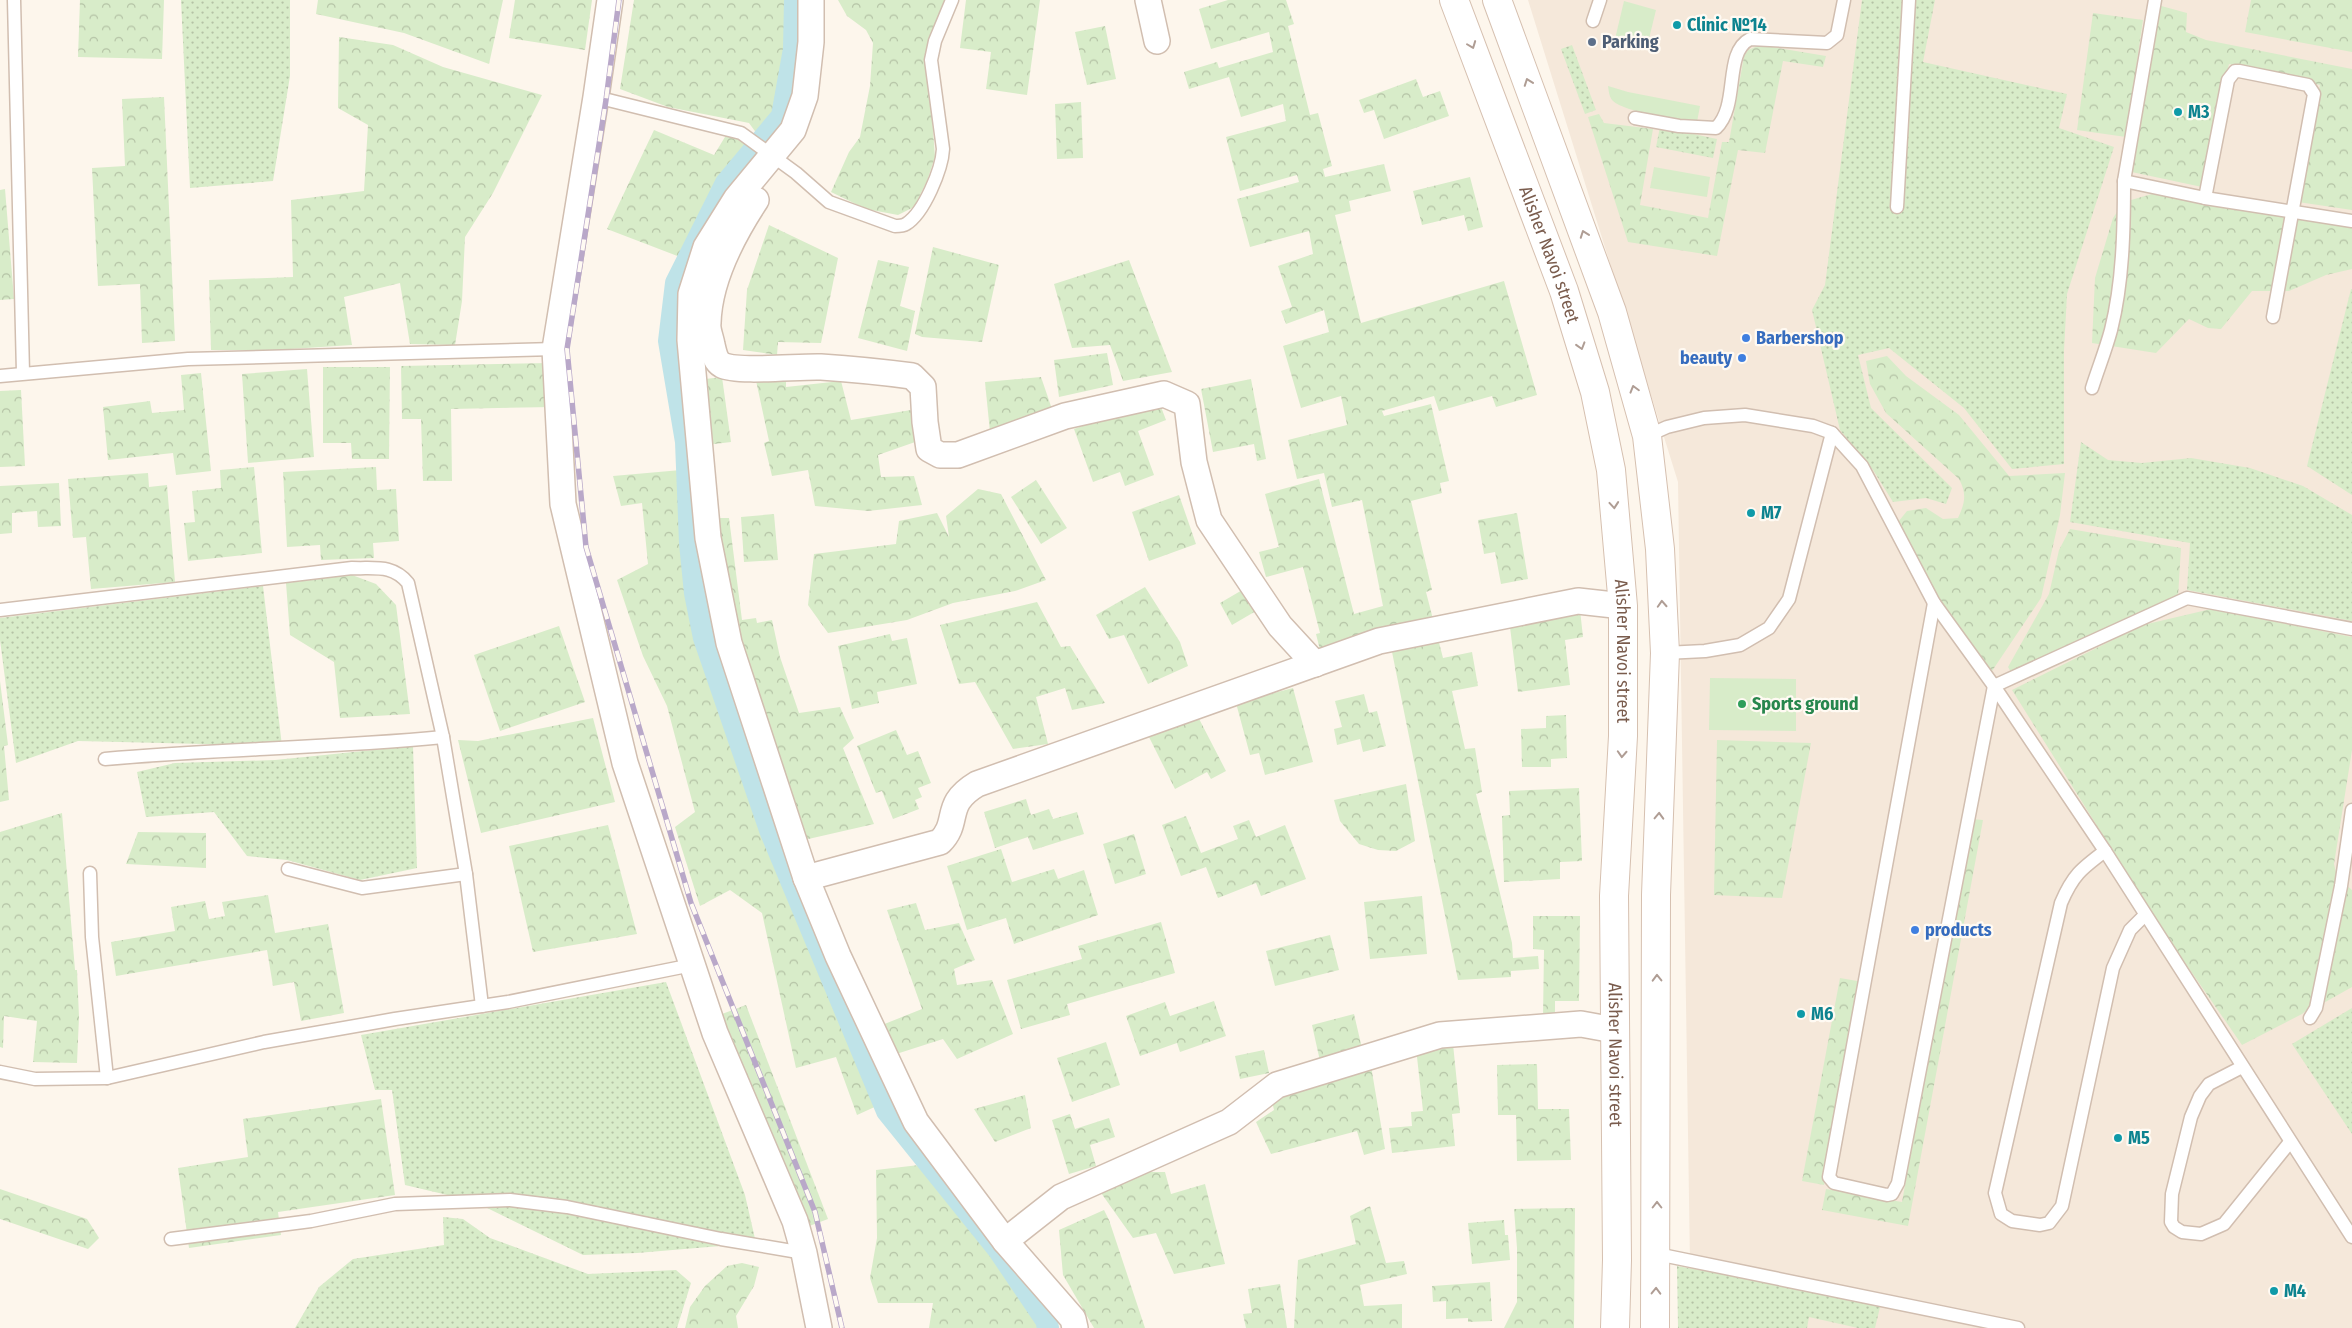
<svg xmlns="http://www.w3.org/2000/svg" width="2352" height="1328" viewBox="0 0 2352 1328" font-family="'Fira Sans Condensed',sans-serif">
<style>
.residential{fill:#f5e8da}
.grass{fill:url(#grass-dots)}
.forest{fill:url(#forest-crowns)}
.garden{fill:#d8ecc9}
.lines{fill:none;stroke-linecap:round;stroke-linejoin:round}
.canal{stroke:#bfe3e8;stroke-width:22}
.lane-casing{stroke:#d1beb0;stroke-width:15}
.street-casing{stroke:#d1beb0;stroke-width:28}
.secondary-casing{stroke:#d6c0b0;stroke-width:30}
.lane{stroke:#fff;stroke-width:12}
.street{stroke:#fff;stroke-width:25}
.secondary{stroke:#fff;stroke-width:28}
.rail-casing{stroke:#b9a8c9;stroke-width:5.5}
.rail{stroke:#fffaf3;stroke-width:4;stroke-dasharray:11;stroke-linecap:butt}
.oneway{stroke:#af9d94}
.culture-dot{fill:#0f9aa8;stroke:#fffaf3;stroke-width:2}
.service-dot{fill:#5c6f8a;stroke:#fffaf3;stroke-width:2}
.shop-dot{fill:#3f7fe0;stroke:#fffaf3;stroke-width:2}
.leisure-dot{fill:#2e9e5b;stroke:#fffaf3;stroke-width:2}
.labels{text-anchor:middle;stroke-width:4.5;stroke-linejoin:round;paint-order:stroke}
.culture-label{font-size:18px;font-weight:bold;fill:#0d838f;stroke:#fffaf3;text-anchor:start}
.service-label{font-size:18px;font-weight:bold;fill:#4e5e75;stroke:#fffaf3;text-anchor:start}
.street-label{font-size:18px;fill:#7a5c4d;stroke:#fffaf3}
.shop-label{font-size:18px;font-weight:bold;fill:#366cbe;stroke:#fffaf3;text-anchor:start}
.leisure-label{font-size:18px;font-weight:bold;fill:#27864d;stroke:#fffaf3;text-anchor:start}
</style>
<defs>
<pattern id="grass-dots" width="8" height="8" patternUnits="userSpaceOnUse" patternTransform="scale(1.25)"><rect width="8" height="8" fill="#d8ecc9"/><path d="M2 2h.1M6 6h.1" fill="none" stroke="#b4c2a5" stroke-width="1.8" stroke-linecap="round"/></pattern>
<pattern id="forest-crowns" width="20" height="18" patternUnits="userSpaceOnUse" patternTransform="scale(1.25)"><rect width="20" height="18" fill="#d8ecc9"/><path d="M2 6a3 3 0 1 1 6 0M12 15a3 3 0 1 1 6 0" fill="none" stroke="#b4c2a5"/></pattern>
</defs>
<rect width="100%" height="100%" fill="#fdf6ec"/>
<polygon class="residential" points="1528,0 2352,0 2352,1328 1691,1328 1678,482"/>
<g class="grass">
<polygon points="181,0 290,0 290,76 273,181 190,188"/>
<polygon points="1862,0 1935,0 1923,62 2067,94 2059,128 2114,147 2067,294 2064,351 2064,464 2012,469 1964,408 1889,348 1858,355 1871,408 1952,488 1946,504 1926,498 1893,502 1873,470 1840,430 1812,310 1825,285"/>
<polygon points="1572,45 1596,110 1585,114 1561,49"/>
<polygon points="1660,127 1717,139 1713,158 1656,147"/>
<polygon points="2351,289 2352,289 2352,495 2307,466"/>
<polygon points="2081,442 2108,460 2142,463 2191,458 2250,468 2303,486 2352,515 2352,621 2187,590 2190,543 2070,522"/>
<polygon points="263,586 282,746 78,741 16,763 0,640 0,618"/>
<polygon points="413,746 417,868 360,880 287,860 247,856 214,812 146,817 137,772 175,763 275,760"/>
<polygon points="666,982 745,1195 756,1243 637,1253 583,1255 473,1201 405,1185 392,1090 375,1090 361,1035"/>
<polygon points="2352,1008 2352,1134 2292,1044"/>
<polygon points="443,1217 463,1219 490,1238 588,1274 676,1270 691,1283 677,1328 295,1328 319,1287 353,1259 444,1245"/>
<polygon points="1677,1266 1881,1303 1875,1328 1858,1328 1809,1317 1807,1328 1678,1328"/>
</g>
<g class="forest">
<polygon points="80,0 164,0 162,59 78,57"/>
<polygon points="318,0 503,0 489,64 404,33 316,14"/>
<polygon points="515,0 592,0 585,50 509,38"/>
<polygon points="634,0 790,0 790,47 777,112 757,134 749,123 668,107 620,89"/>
<polygon points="838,0 948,0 930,90 935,157 927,181 914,207 898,215 866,209 831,192 849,152 860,137 870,86 873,43 866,30 847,16"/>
<polygon points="966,0 1040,0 1027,95 986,89 991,52 960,48"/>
<polygon points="1228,0 1286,0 1294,24 1288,26 1310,115 1318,113 1332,166 1323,169 1325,177 1384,164 1391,191 1349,201 1351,211 1335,215 1361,323 1504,281 1537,395 1496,407 1492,396 1439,411 1434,396 1382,411 1384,416 1431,404 1449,481 1440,483 1442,493 1411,501 1432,590 1426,592 1443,658 1472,652 1478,686 1452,691 1465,749 1475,748 1482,792 1476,794 1512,943 1513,958 1538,956 1539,969 1511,971 1511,977 1458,980 1388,632 1320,650 1316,634 1320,633 1303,567 1266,577 1259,552 1279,547 1265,494 1319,479 1354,614 1383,606 1362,500 1332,507 1324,473 1297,479 1288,440 1347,425 1341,396 1301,408 1283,346 1329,332 1324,310 1286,324 1281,311 1292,307 1278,266 1313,254 1309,231 1250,247 1237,199 1299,182 1297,175 1240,191 1226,137 1286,121 1283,104 1241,117 1229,77 1189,89 1184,72 1217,62 1219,68 1273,52 1269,32 1211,49 1199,9"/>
<polygon points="2251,0 2352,0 2352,52 2245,32"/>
<polygon points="2154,4 2187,13 2186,32 2206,40 2352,69 2352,210 2298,202 2320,85 2229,64 2202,187 2127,171"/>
<polygon points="2093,13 2143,20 2126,137 2077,130"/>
<polygon points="1105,26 1116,79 1087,85 1075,32"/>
<polygon points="339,37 393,45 443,67 542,95 493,193 465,237 462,301 455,345 410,344 400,283 344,297 352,345 275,350 211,350 209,280 293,277 291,200 364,191 368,125 338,108"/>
<polygon points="1760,45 1826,56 1823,67 1783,61 1765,153 1738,150 1717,256 1628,242 1588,117 1599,114 1604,123 1653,129 1640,205 1708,218 1722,142 1729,142 1744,56 1748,50"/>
<polygon points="1416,79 1423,97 1440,91 1449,116 1384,139 1374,110 1364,113 1359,100"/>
<polygon points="164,97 175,341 142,343 140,284 98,286 92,168 125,166 122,99"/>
<polygon points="1081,102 1083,158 1057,159 1055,104"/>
<polygon points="654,130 714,155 728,132 749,145 721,182 680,257 607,229"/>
<polygon points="1470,177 1483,227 1468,231 1464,215 1422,225 1413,191"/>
<polygon points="5,189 14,299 0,300 0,190"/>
<polygon points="2152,194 2352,225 2352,269 2326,275 2289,291 2252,291 2221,329 2208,328 2189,319 2156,353 2092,343 2095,278 2113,218 2124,202"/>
<polygon points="769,225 838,258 821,343 778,342 777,355 743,350 747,290"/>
<polygon points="933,247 999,265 982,342 922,337 915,334"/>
<polygon points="878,260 909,267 900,306 915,311 907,351 858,338"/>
<polygon points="1129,260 1172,372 1123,381 1110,345 1072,348 1054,284"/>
<polygon points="1107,353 1113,385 1059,397 1054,360"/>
<path d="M1887,356l19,20 53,39 50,61 56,-3 -5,42 -19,83 -51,76 -53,-71 -43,-76 13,-16 19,-3 17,11 15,-1c7,-15 9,-24 1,-39l-73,-66 -16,-29 -4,-23z"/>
<polygon points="551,363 552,407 451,409 452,481 423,481 421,419 402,419 401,366"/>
<polygon points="323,367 390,367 389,459 352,459 351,443 323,443"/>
<polygon points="307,369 314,457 248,463 242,374"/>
<polygon points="786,371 786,387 841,381 851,420 911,410 918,441 878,455 881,477 914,476 922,505 868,511 815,506 808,470 772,476 764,443 769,441 755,376"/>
<polygon points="201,373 211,471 176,475 173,453 108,460 103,407 150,401 152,413 184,410 181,375"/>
<polygon points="722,377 731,442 706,445 697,380"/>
<polygon points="1041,377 1054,415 990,432 985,382"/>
<polygon points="1251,379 1266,459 1257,461 1254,444 1213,452 1201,389"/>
<polygon points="21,390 25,466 0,467 0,391"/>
<polygon points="1158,399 1166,420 1138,431 1154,475 1125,486 1120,472 1093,482 1074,429"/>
<polygon points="254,467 262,553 188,561 184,523 195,522 192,491 221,488 220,470"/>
<polygon points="376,467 377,490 396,489 399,541 373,543 374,558 321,560 320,545 287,547 283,472"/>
<polygon points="681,470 688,593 699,639 764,835 813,954 879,1105 857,1115 836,1057 796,1068 762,913 730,890 700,906 675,827 695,812 667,706 643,656 617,580 648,564 642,503 621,506 613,476"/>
<polygon points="148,473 149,487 167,485 175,582 91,589 86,537 73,538 68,479"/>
<polygon points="1036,480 1067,528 1041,544 1011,497"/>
<polygon points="59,483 61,526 38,527 37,511 12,513 12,533 0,534 0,486"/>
<polygon points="978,489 1001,494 1046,580 1015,591 953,603 907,620 828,633 808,605 814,554 896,544 899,521 937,513 949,537 946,516"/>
<polygon points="1179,495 1196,544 1149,561 1132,512"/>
<polygon points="1517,513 1528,579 1501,584 1495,552 1484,554 1478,520"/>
<polygon points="774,514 778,560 744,562 741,517"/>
<polygon points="709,518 729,518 742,620 756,618 757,623 772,620 780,657 799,713 840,707 854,738 843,748 874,824 804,840 728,629"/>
<polygon points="2070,529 2181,548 2178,597 2012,674 2008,667 2049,594 2059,550"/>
<polygon points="352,575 376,584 396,605 410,714 340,718 334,662 290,635 286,583"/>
<polygon points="1145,587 1180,642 1188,666 1148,684 1124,635 1109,639 1096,615"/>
<polygon points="1244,589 1256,611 1232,625 1220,603"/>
<polygon points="1037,602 1061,647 1070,646 1105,703 1072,710 1065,688 1036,697 1048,744 1013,749 975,682 959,684 940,625"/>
<polygon points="2211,609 2352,637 2352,750 2334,864 2338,881 2313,1005 2302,1014 2242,1045 2161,928 2012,690 2143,625"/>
<polygon points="1580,610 1583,637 1565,640 1570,685 1518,692 1509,619"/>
<polygon points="559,626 585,702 500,731 474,655"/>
<polygon points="890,634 892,641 907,638 917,684 877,692 879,703 852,709 838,646"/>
<polygon points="0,681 8,745 4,746 9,800 0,802"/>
<polygon points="1293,688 1313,762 1265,775 1259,753 1250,755 1236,703"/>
<polygon points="1364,694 1369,713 1377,711 1386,746 1363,752 1360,739 1337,745 1334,729 1342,727 1335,701"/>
<polygon points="1195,711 1226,771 1211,779 1207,772 1175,789 1148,735"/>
<polygon points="1566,715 1567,758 1551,759 1551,767 1522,767 1521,729 1546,728 1546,716"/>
<polygon points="593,718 615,802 481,833 458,740 478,741"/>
<polygon points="896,730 907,755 918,751 931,783 918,788 922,797 915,800 919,809 893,819 882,791 876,793 857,746"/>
<polygon points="1717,740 1811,743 1782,898 1714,895"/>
<polygon points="1406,784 1415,841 1396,851 1378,850 1359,844 1340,821 1334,800"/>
<polygon points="1579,788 1582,861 1560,862 1560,879 1504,882 1502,816 1510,815 1509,791"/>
<polygon points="1026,799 1031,815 1049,809 1053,819 1077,812 1084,834 1033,850 1028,837 995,848 984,812"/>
<polygon points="62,813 75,970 77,970 79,1017 77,1063 33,1062 37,1021 4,1016 3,1048 0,1047 0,832"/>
<polygon points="1186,816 1201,853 1238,839 1233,826 1249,820 1256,837 1285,825 1306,879 1261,896 1256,883 1218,898 1206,867 1181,876 1162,825"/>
<polygon points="1972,819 1983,820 1908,1226 1822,1210 1826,1189 1902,1202"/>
<polygon points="608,825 637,934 533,952 509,846"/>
<polygon points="138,832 206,833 206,868 126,864"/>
<polygon points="1134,834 1146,874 1115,884 1103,844"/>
<polygon points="1001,849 1012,882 1054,869 1058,879 1084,870 1098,915 1014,944 1006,918 967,930 947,866"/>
<polygon points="2346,885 2352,890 2352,987 2320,1005"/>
<polygon points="268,895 275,933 328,924 344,1013 301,1021 294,982 273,986 267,950 116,976 111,942 175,931 171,907 205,901 209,919 225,916 222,902"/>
<polygon points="1422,896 1427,954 1370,959 1364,902"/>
<polygon points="916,903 925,930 959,923 975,960 954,969 957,985 992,980 1013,1034 957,1059 943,1039 890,1056 877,1027 922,1009 887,910"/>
<polygon points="1533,916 1580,916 1579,1001 1555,1001 1555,1017 1543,1017 1544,950 1533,949"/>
<polygon points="1161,922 1175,973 1067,1004 1070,1015 1021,1029 1007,980 1082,959 1078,946"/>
<polygon points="1330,935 1339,970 1275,986 1266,951"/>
<polygon points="1840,978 1863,982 1824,1185 1802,1181"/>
<polygon points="1214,1001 1226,1036 1180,1052 1177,1043 1140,1056 1126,1016 1165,1002 1170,1016"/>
<polygon points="746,1005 828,1219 804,1228 722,1014"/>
<polygon points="1354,1014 1364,1057 1320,1061 1312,1025"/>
<polygon points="1106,1042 1120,1085 1072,1102 1057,1058"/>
<polygon points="1453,1044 1460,1113 1452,1114 1455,1146 1392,1153 1389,1128 1412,1126 1411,1112 1423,1111 1416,1048"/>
<polygon points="1264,1050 1269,1073 1240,1079 1235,1056"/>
<polygon points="1370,1060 1385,1149 1364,1155 1357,1131 1271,1154 1256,1122 1274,1110 1271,1097"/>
<polygon points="1537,1064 1538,1109 1569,1109 1571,1160 1517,1161 1516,1115 1498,1115 1497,1065"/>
<polygon points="1025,1095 1031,1128 995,1142 974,1109"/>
<polygon points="381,1099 395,1195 278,1212 281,1235 189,1248 178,1168 248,1157 243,1119"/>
<polygon points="1070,1114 1075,1129 1109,1118 1115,1137 1090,1145 1096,1166 1069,1174 1052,1120"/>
<polygon points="919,1165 989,1248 1039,1318 1042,1328 929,1328 933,1303 878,1303 870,1278 877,1238 876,1170"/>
<polygon points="1128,1172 1165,1172 1171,1194 1205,1184 1225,1264 1174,1274 1156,1233 1133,1238 1099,1190"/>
<polygon points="0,1189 87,1219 99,1238 88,1249 0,1219"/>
<polygon points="1370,1206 1386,1263 1404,1261 1407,1274 1360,1285 1364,1306 1402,1304 1402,1328 1294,1328 1298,1260 1356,1244 1350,1216"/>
<polygon points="1575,1208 1574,1328 1504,1328 1517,1302 1517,1248 1514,1209"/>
<polygon points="1104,1210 1109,1220 1145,1328 1094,1328 1063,1275 1059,1230"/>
<polygon points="1504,1220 1505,1235 1508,1235 1510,1260 1472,1264 1468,1223"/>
<polygon points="742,1263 759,1267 754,1286 736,1316 738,1328 685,1328 690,1307 705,1286 727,1266"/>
<polygon points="1490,1282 1492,1321 1468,1322 1468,1318 1446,1319 1446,1301 1433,1302 1432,1286"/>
<polygon points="1280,1284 1287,1328 1246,1328 1243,1314 1252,1313 1248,1289"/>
</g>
<g class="garden">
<polygon points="1624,1 1656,10 1647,47 1615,39"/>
<path d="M1608,86l20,6 72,14 -3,16c-17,-2 -73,-10 -84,-21 -4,-4 -4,-9 -5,-15z"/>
<polygon points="1654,167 1710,177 1707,197 1650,188"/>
<polygon points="1710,678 1796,679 1796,731 1709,730"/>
</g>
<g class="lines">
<polyline class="canal" points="795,0 794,49 782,116 726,183 676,283 669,341 686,442 690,543 695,593 704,638 770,830 887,1111 998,1249 1046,1320 1048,1328"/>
<g class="lane-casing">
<g id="lane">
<polyline points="14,0 23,373"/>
<polyline points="2155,0 2124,181 2205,198 2352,221"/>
<polyline points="1593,21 1600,0"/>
<path d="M596,97l145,36 55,40 33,29 66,24c4,0 8,0 11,-2 18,-11 36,-55 37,-75l-12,-89 4,-19 17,-41"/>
<path d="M1635,118l44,8 37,2c24,-23 7,-75 34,-89l77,4 10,-8 7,-35"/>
<polyline points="2205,198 2228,80 2235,71 2239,71 2308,85 2314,94 2273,317"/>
<polyline points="1897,207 1909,0"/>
<polyline points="0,376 188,359 555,349"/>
<path d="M2092,388c6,-19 14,-39 19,-58 12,-48 13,-100 13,-149"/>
<polyline points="1647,436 1667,427 1704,418 1745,415 1813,426 1832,433 1862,466 1934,603 1994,686 2105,851 2352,1237"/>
<polyline points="1934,603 1829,1177 1834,1183 1887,1195 1892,1194 1898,1183 1994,686 2187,598 2352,629"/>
<path d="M0,610l352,-42c23,1 40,-4 56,15l35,154 23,137 16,132"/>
<polyline points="1665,653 1705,651 1740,645 1769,628 1789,599 1832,433"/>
<path d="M105,759c113,-10 226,-11 338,-22"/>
<path d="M2105,851c-24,18 -32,24 -44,52l-66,290 6,21 11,7 28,4 9,-2 13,-17 51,-238 17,-38 15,-15"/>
<polyline points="288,869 362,888 466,874"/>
<polyline points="90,873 92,937 107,1078"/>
<polyline points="2310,1018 2316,1008 2341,886 2352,810"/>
<polyline points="2242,1067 2209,1084 2200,1096 2191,1117 2172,1194 2171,1222 2174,1227 2182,1232 2201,1234 2224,1224 2290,1142"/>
<polyline points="0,1072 35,1079 107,1078 264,1042 395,1019 508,1002 692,965"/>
<polyline points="171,1239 311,1221 395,1204 510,1200 567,1207 721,1239 804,1253"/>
<polyline points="1657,1254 2018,1328"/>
</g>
</g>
<g class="street-casing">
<g id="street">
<polyline points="610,0 596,97 555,349 563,504 625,763 715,1033 795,1221 804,1253 819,1328"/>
<polyline points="811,0 811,42 805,96 793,130 736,199 706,247 691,294 690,340 708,538 729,643 806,878 838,956 916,1122 1005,1241 1073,1319 1075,1328"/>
<polyline points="1148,0 1157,41"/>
<path d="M756,200c-23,35 -47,80 -48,123 -1,7 3,15 4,22 2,8 3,16 10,20 16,8 78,1 99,2 30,2 61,5 91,9l11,11 2,35 4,27 11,6h18l107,-39 99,-22 23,10 7,58 15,58 71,106 35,38"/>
<path d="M806,878l134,-36c21,-21 2,-37 37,-58l402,-143 199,-40 45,5"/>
<polyline points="1005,1241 1061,1197 1229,1122 1277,1085 1440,1035 1581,1024 1614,1030"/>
</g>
</g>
<g class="secondary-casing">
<g id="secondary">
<path id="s1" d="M1454,0l110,291 31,101 16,78 12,136v130l-9,160 3,364 -2,68"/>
<polyline points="1497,0 1612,312 1647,436 1660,549 1665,653 1656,895 1655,1328"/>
</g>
</g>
<use href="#lane" class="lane"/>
<use href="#street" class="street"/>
<use href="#secondary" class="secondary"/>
<g class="rail-casing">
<polyline id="rail" points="619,0 606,100 567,349 586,547 691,903 815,1212 842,1328"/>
</g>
<use href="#rail" class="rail"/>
</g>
<defs><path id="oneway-chevron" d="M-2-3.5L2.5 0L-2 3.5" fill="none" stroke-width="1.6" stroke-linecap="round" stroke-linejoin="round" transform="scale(1.25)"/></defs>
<g class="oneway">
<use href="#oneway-chevron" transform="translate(1472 45) rotate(69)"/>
<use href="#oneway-chevron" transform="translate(1528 82) rotate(-110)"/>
<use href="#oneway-chevron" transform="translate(1584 234) rotate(-110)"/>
<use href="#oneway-chevron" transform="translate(1581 346) rotate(73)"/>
<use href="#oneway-chevron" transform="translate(1634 389) rotate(-106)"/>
<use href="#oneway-chevron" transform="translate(1614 505) rotate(85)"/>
<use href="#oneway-chevron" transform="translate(1662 604) rotate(-93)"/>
<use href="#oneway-chevron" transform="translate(1622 754) rotate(93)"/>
<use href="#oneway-chevron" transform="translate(1659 816) rotate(-88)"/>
<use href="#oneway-chevron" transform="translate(1657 978) rotate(-91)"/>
<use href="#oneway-chevron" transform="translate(1657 1205) rotate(-90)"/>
<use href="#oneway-chevron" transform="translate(1656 1291) rotate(-89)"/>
</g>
<g class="culture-dot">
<circle cx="1677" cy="25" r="5"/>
<circle cx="2178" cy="112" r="5"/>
<circle cx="1751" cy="513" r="5"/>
<circle cx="1801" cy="1014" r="5"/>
<circle cx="2118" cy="1138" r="5"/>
<circle cx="2274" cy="1291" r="5"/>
</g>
<circle class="service-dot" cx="1592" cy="42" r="5"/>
<g class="shop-dot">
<circle cx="1746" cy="338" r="5"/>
<circle cx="1742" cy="358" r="5"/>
<circle cx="1915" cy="930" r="5"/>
</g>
<circle class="leisure-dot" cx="1742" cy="704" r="5"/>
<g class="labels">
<g class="culture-label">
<text x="1687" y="31">Clinic №14</text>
<text x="2188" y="118">М3</text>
<text x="1761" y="519">М7</text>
<text x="1811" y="1020">М6</text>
<text x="2128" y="1144">М5</text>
<text x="2284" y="1297">М4</text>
</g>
<g class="service-label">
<text x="1602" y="48">Parking</text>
</g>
<g class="street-label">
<text dy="6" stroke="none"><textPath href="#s1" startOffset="272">Alisher Navoi street</textPath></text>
<text dy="6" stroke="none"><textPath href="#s1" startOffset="678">Alisher Navoi street</textPath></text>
<text dy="6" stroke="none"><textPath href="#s1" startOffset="1082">Alisher Navoi street</textPath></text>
</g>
<g class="shop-label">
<text x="1756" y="344">Barbershop</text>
<text x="1732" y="364" text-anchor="end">beauty</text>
<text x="1925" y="936">products</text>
</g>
<g class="leisure-label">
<text x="1752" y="710">Sports ground</text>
</g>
</g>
</svg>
